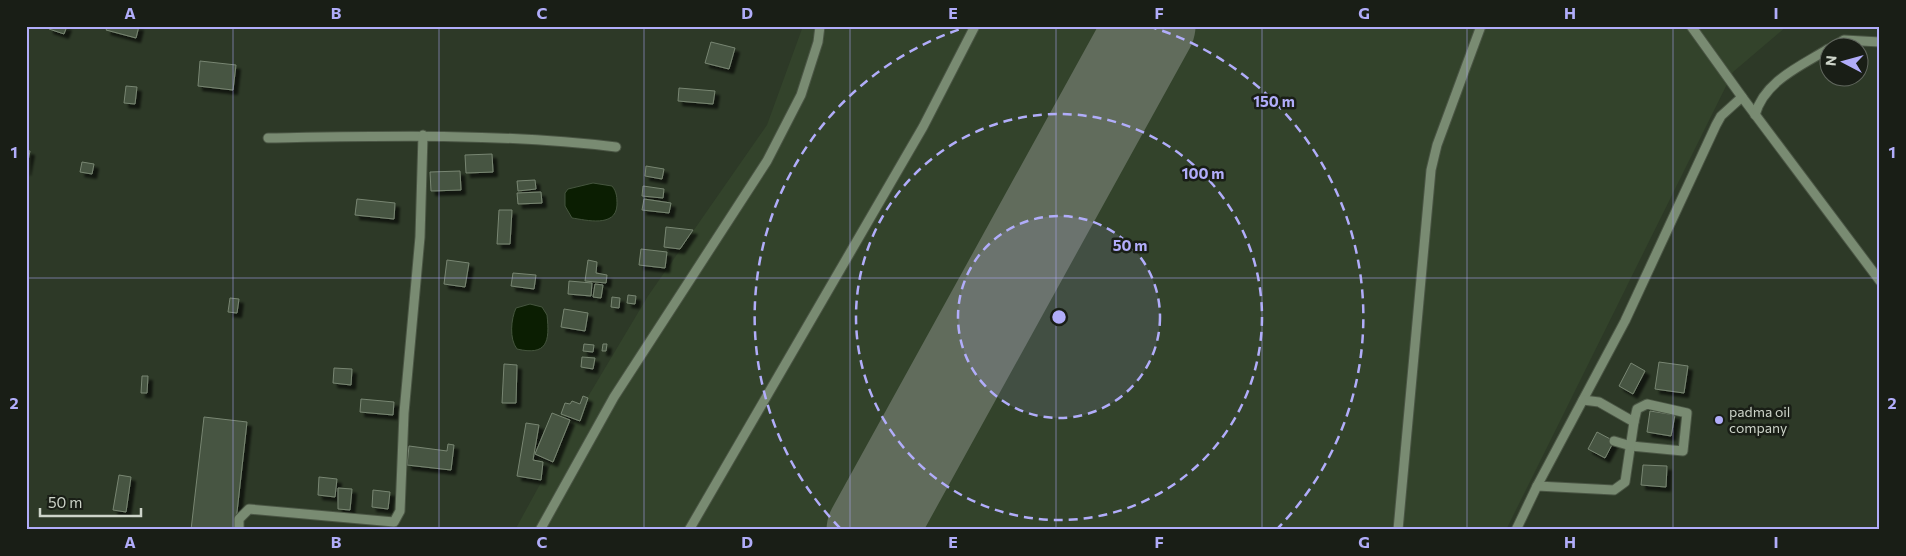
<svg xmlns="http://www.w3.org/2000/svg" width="1906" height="556" viewBox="0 0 1906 556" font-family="Commissioner,sans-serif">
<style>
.built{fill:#33432b}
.water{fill:#0b1e02;stroke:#45553e}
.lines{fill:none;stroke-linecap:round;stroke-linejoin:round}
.taxiway{stroke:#616c5c;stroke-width:36}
.runway{stroke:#616c5c;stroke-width:91}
.building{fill:#475442;stroke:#788672;filter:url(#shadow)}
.minor-casing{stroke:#4a5544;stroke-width:11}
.minor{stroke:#798b72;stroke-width:9}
.grid{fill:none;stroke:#b1adfa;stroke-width:1;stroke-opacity:0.55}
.ring{fill:none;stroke:#b1adfa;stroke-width:2.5;stroke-dasharray:9 6}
.poi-dot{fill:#b1adfa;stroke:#191e16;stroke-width:2}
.labels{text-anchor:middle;stroke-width:5;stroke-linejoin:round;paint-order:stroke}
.poi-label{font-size:14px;fill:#cdd4c9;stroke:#191e16;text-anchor:start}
.centre{fill:#b1adfa;stroke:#191e16;stroke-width:2.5}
.ring-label{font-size:15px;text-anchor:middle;font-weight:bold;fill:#b1adfa;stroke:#191e16;stroke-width:5;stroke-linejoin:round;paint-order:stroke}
.neatline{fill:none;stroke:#b1adfa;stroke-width:2}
.grid-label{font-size:16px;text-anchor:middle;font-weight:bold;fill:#b1adfa}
</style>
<defs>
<filter id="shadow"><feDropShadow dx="4.5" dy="4.5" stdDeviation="1" flood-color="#0009"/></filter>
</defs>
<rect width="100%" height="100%" fill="#2d3927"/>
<polygon class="built" points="803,26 1787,26 1733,72 1506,530 515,530 589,395 648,296 767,125"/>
<g class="water">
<path d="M593,183l19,3c5,6 5,12 5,19 -1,23 -31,15 -45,13l-7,-12v-13l3,-4z"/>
<path d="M530,304l12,3 5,8c3,27 0,41 -30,34 -8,-10 -6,-30 -1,-41z"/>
</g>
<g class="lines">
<polyline class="taxiway" points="1129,26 1131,42 1129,64"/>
<polyline class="runway" points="872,530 1150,26"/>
</g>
<g class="building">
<polygon points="49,26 67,26 64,34 49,29"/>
<polygon points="108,26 139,26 136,38 106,30"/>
<polygon points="711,42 735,48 729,69 705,63"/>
<polygon points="200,61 236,65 233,90 198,86"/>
<polygon points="126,86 137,87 135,104 124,103"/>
<polygon points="679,88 715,91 713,104 678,101"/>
<polygon points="26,150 30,151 26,171"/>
<polygon points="492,154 493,172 466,173 465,155"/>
<polygon points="82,162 94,164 92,174 80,172"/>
<polygon points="646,166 664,169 662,179 645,176"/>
<polygon points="460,171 461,190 431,191 430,172"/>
<polygon points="535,180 536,189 518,191 517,181"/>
<polygon points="643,186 664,189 663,198 642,196"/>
<polygon points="541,192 542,203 518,204 517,193"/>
<polygon points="357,199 395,203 394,219 355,215"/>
<polygon points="644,199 671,203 669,213 642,210"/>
<polygon points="499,210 512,210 510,244 497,244"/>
<polygon points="666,227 693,230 680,249 664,247"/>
<polygon points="641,249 667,252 665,268 639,265"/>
<polygon points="447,260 469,263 465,287 444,284"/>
<polygon points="588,260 597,262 596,273 607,275 606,283 585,281"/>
<polygon points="513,273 536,275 534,289 511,286"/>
<polygon points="569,281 592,283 591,296 568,294"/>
<polygon points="595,284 603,285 601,298 593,297"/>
<polygon points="628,295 636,296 635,304 627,303"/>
<polygon points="612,297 620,298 619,308 611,307"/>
<polygon points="230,298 239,299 237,313 228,312"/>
<polygon points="564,309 588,313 585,331 561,327"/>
<polygon points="584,344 594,345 593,352 583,351"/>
<polygon points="603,344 607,344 606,351 602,351"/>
<polygon points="582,357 595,358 593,369 581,367"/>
<polygon points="1659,362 1688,366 1684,393 1655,389"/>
<polygon points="1631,363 1645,371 1633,394 1619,386"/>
<polygon points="504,364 517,365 516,403 502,403"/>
<polygon points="334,368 352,369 351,385 333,383"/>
<polygon points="142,376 148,376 147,393 141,393"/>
<polygon points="583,396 588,398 580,421 561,414 565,403 570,404 572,401 580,404"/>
<polygon points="361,399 394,402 393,415 360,412"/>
<polygon points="1650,411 1675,415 1671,436 1647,432"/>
<polygon points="552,413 570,420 553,462 535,454"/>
<polygon points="204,417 247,422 235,530 191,530"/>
<polygon points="526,423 539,425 533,460 543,462 541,480 517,476"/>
<polygon points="1597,432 1614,441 1605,458 1588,449"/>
<polygon points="448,444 454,445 451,470 407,465 409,446 447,451"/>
<polygon points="1643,465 1667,466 1666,487 1641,485"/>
<polygon points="119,475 131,477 126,512 113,510"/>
<polygon points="319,477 337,479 335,497 318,495"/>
<polygon points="338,488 352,489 350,510 338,509"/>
<polygon points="373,490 390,492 388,509 372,507"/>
</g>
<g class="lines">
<g class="minor-casing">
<g id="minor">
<polyline points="1831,48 1844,40 1880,42"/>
<polyline points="1742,97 1880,281"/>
<path d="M1755,115c9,-34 46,-49 73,-66"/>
<path d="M268,138c117,-2 233,-5 348,9"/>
<polyline points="1614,441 1631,446 1683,451 1687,413 1647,404 1637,409 1634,422"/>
<polyline points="1537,486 1625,321 1716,125 1721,116 1742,97 1691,26"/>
<polyline points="239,530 239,519 249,509 394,522 400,511 404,413 420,237 423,135"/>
<polyline points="540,530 614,397 767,161 801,95 818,42 820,26"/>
<polyline points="689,530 923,127 975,26"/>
<polyline points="1398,530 1431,170 1437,145 1481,26"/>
<polyline points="1516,530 1537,486 1614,490 1625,482 1634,422 1599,402 1583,400"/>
</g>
</g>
<use href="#minor" class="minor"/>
</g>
<path class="grid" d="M233,26v504M439,26v504M644,26v504M850,26v504M1056,26v504M1262,26v504M1467,26v504M1673,26v504M26,278h1854"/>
<circle cx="1059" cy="317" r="101" fill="#b1adfa" fill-opacity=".12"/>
<g class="ring">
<circle cx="1059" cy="317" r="101"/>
<circle cx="1059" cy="317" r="203"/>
<path d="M840 528A304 304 0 0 1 970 26M1148 26A304 304 0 0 1 1278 528"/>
</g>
<circle class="poi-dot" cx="1719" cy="420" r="5"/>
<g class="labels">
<g class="poi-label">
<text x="1729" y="417">padma oil<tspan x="1729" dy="16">company</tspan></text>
</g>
</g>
<circle cx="1059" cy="317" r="8" class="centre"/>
<g class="ring-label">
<text x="1274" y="107">150 m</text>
<text x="1203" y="179">100 m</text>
<text x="1130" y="251">50 m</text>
</g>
<rect width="1906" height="556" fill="none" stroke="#191e16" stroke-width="55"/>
<g transform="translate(1844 62) rotate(276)"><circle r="24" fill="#191e16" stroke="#61675e"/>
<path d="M0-4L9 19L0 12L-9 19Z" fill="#b1adfa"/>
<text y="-8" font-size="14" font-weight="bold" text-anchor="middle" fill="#cdd4c9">N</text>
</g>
<path d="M40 508v8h101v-8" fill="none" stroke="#cdd4c9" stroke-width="2.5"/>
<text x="48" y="508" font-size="15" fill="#cdd4c9" stroke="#191e16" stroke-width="4" paint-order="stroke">50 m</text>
<rect x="28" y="28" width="1850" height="500" class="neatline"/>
<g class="grid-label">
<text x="130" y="19">A</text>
<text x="336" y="19">B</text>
<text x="542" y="19">C</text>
<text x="747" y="19">D</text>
<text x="953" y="19">E</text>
<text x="1159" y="19">F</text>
<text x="1364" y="19">G</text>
<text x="1570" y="19">H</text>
<text x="1776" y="19">I</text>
<text x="14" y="158">1</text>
<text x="1892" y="158">1</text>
<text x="14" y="409">2</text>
<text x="1892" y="409">2</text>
<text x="130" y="548">A</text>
<text x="336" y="548">B</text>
<text x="542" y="548">C</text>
<text x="747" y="548">D</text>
<text x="953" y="548">E</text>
<text x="1159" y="548">F</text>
<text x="1364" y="548">G</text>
<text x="1570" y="548">H</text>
<text x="1776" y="548">I</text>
</g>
</svg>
